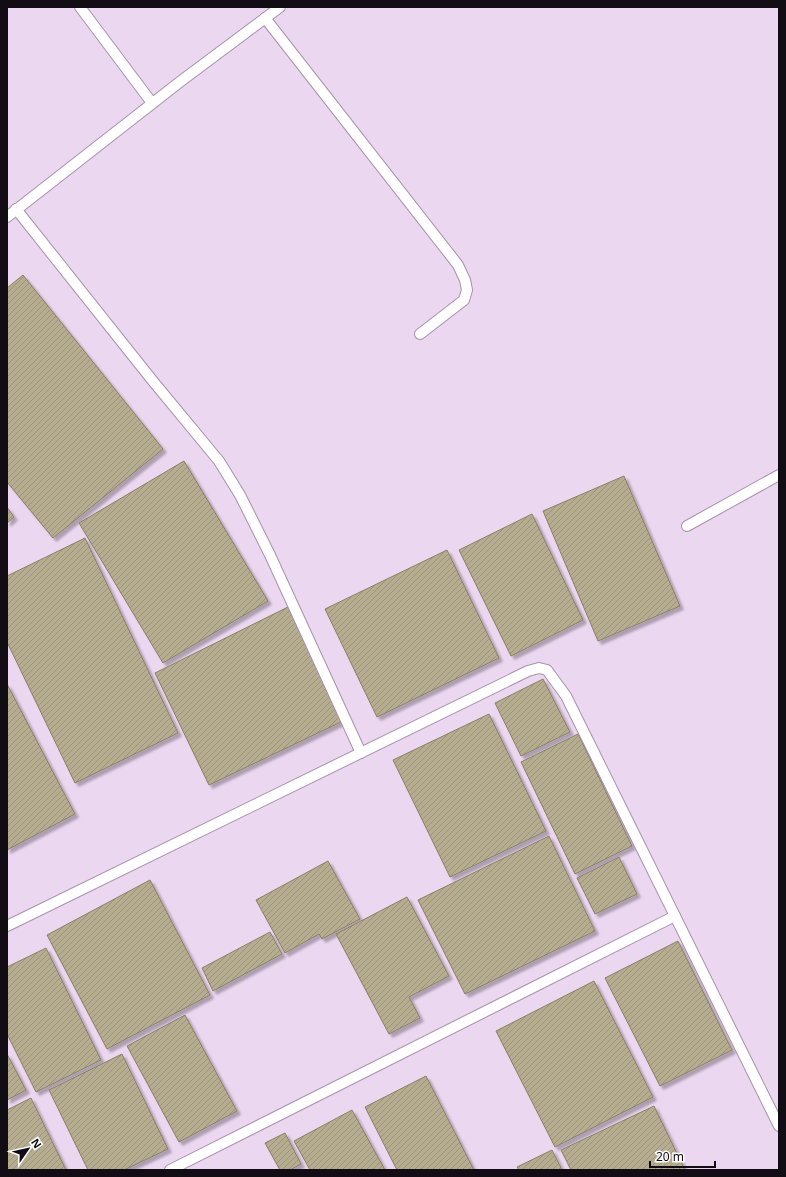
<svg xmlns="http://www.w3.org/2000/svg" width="786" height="1177" viewBox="0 0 786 1177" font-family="'Noto Sans',sans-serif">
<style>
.building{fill:url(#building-hatch);stroke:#888063;filter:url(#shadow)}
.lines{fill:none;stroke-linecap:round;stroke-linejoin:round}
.service-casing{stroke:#a692ab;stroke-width:12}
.service{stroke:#fff;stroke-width:10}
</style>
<defs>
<pattern id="building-hatch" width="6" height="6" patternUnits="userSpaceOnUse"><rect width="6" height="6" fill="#b6ad90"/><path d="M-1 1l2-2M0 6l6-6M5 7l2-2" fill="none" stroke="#9b947b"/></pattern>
<filter id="shadow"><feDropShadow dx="3.5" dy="3.5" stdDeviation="1" flood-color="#0004"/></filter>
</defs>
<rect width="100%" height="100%" fill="#ecd7f1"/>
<g class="building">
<polygon points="23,275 163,449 53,538 7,482 7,288"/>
<polygon points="184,461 268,601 163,663 79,523"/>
<polygon points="624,476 680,606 598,641 543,511"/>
<polygon points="7,507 14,517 7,523"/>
<polygon points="532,514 583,620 511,656 459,550"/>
<polygon points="85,538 178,733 75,783 7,642 7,576"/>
<polygon points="447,550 499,658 377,717 325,609"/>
<polygon points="288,607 343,721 209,785 155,673"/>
<polygon points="543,679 570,732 521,756 495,703"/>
<polygon points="7,684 75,814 7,850"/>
<polygon points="489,714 546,831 450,877 393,760"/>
<polygon points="578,734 632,846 575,874 521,762"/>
<polygon points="549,836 595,931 465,994 418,900"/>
<polygon points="619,857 637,894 595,914 577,878"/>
<polygon points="328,861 360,919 322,939 319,934 285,953 256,900"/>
<polygon points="150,880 210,995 107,1049 47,935"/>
<polygon points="407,897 449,976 409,997 420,1018 389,1034 336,934"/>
<polygon points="270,932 282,954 213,991 202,968"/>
<polygon points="678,941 732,1050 660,1086 605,978"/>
<polygon points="46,948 101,1060 36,1092 7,1034 7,967"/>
<polygon points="594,981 653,1097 555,1147 496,1031"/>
<polygon points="185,1015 237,1111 179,1142 127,1046"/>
<polygon points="7,1054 26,1090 7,1100"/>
<polygon points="122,1054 168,1149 124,1170 88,1170 49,1090"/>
<polygon points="426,1076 474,1170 397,1170 365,1107"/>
<polygon points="31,1098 66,1170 7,1170 7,1110"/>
<polygon points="654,1106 685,1170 571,1170 561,1150"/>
<polygon points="352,1110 385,1170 310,1170 294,1141"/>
<polygon points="285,1133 301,1164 290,1170 280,1170 265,1143"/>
<polygon points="552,1150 562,1170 519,1170 517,1167"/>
</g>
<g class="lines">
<g class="service-casing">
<g id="service">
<polyline points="80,7 152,103"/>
<polyline points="265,18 458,265 465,280 467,290 464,300 420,334"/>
<polyline points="16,209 152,380 219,461 240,495 270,555 361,753"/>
<polyline points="7,217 181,81 280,7"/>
<polyline points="687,526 779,475"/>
<polyline points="7,926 528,671 539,668 547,670 566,696 779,1126"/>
<polyline points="170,1170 675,916"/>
</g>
</g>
<use href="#service" class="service"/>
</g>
<rect width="786" height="1177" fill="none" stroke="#120c14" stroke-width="16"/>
<g transform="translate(28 1149) rotate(56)" stroke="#ffffff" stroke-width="3" paint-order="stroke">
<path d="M0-3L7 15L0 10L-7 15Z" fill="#120c14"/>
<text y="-6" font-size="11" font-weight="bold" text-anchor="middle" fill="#120c14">N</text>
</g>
<path d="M650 1161v6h65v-6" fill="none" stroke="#120c14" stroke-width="2"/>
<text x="656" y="1161" font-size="12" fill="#120c14" stroke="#ffffff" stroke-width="3" paint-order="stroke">20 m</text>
</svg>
